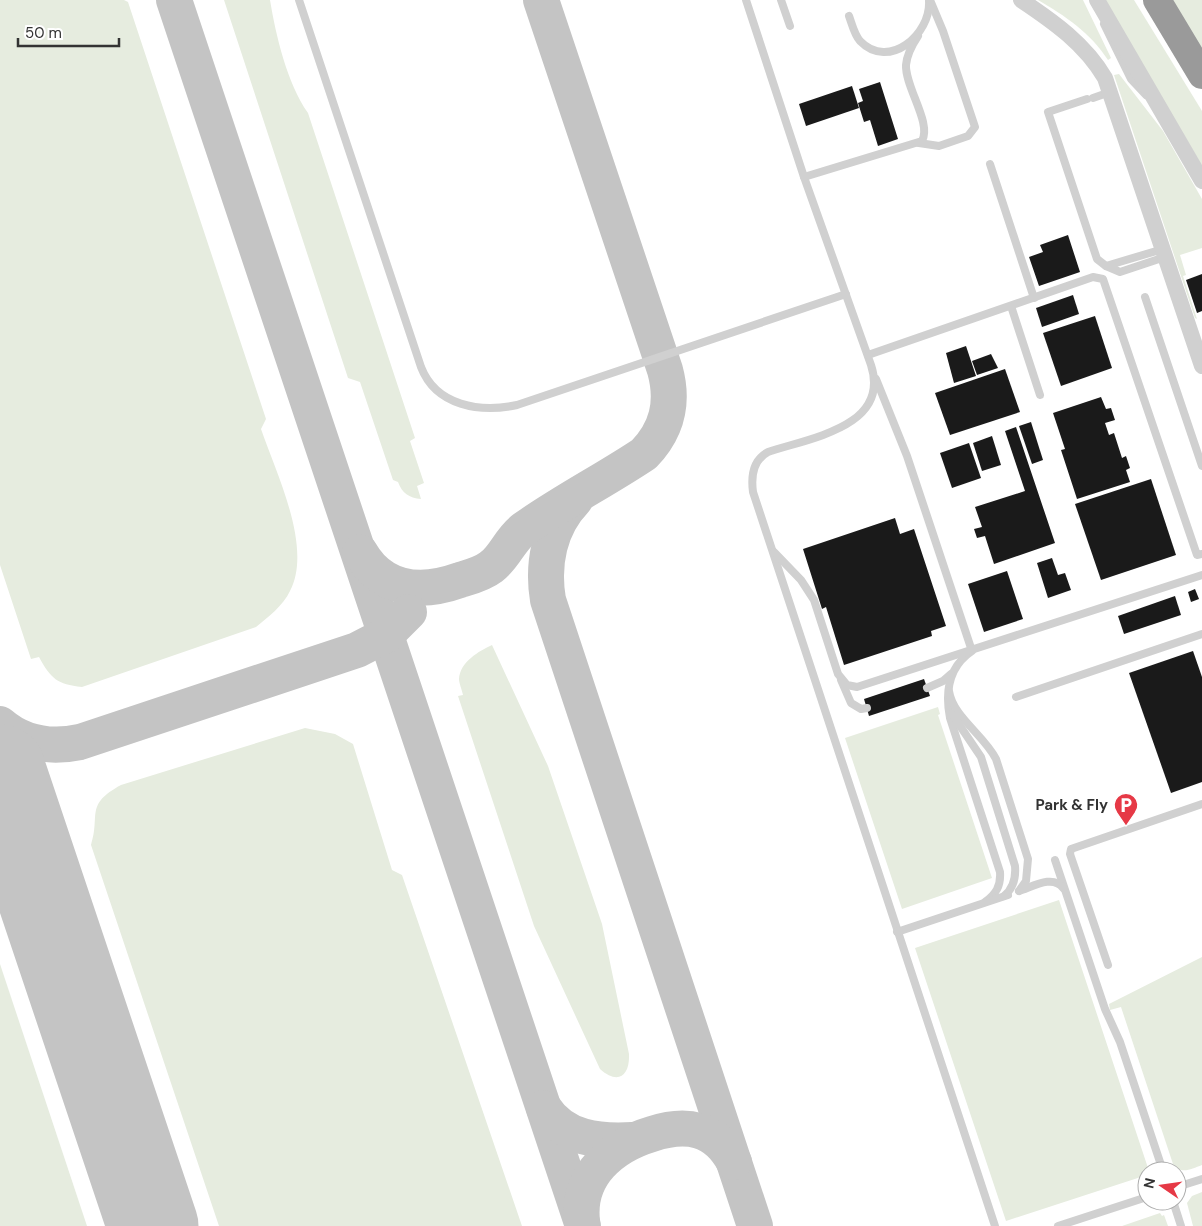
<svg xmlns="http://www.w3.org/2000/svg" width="1202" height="1226" viewBox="0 0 1202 1226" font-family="'DM Sans',sans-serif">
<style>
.green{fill:#e6ecdf}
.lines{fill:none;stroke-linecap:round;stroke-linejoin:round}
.taxiway{stroke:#c4c4c4;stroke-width:36}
.runway{stroke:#c4c4c4;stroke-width:91}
.building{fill:#1a1a1a}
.service{stroke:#d0d0d0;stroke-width:8}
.minor{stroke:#d0d0d0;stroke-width:16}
.motorway{stroke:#9a9a9a;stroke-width:28}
.labels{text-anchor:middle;stroke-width:5;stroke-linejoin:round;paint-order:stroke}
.poi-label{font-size:15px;font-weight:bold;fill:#333;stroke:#fff;text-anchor:end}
</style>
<rect width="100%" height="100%" fill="#fff"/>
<g class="green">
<path d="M0,0h124l4,2 138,417 -5,10c15,44 52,118 29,162 -7,15 -22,26 -34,36l-174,60c-25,-3 -31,-8 -43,-30l-8,2 -31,-94z"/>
<path d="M224,0h46c6,36 17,83 38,113l107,325 -5,3 14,42 -7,3 4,13c-12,-1 -19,-6 -23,-17l-5,-2 -33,-98 -12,-4z"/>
<path d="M1038,0h45l28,58 -3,2c-18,-28 -43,-44 -70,-60z"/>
<polygon points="1105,0 1134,0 1202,111 1202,166"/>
<polygon points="1167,0 1202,0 1202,54"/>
<polygon points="1119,74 1163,131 1202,199 1202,248 1180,255 1186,275 1183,276 1197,319 1195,318 1114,75"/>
<path d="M492,645l56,121 54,158 27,130c1,22 -11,31 -29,15l-66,-143 -76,-230 5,-1c-1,-5 -4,-12 -4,-16 1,-17 20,-28 33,-34z"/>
<polygon points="938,707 940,714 938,715 992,878 902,909 845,738"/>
<path d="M305,728l30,6 18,10 39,126 10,5 120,351h-303l-128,-381c10,-30 -7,-40 30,-60z"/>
<polygon points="1059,900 1149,1171 1147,1171 1147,1175 1006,1221 915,948"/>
<path d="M1202,957v208c-11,4 -21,10 -29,-1l-52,-157 -11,3 -1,-6z"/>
<polygon points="0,964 87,1226 0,1226"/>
<polygon points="1202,1192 1202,1226 1193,1226 1187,1203 1192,1196"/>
<polygon points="1160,1213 1162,1216 1164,1215 1168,1226 1122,1226"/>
</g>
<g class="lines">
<g class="taxiway">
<polyline points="174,0 583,1226"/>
<path d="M575,500c-26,27 -33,64 -27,100l207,626"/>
<path d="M360,552c22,39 61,42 100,28 10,-3 22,-6 31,-13 14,-10 19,-28 33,-38 38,-27 81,-49 120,-75 23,-24 30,-51 21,-84l-124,-370"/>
<path d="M0,724c23,20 51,24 80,18l277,-92 29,-15 23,-23"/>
<path d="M544,1108c20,31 55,34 89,32"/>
<path d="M582,1221c-5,-46 30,-75 70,-87 34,-11 63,-7 82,28"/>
</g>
<polyline class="runway" points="0,770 153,1226"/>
</g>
<g class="building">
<polygon points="880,82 898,139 878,146 870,120 864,122 858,103 863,101 859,89"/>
<polygon points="852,86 859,108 806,126 799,104"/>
<polygon points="1068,235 1080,272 1039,286 1029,257 1043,252 1040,245"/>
<polygon points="1202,274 1202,311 1197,313 1186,280"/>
<polygon points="1073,295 1079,314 1042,327 1036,308"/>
<polygon points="1095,316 1112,368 1061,386 1043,333"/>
<polygon points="966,346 976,376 954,383 946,353"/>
<polygon points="991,354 998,368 977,375 972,361"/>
<polygon points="1005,369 1020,412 950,435 935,393"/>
<polygon points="1101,397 1106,409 1111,408 1115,420 1105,423 1109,435 1114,433 1122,458 1126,456 1130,468 1126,470 1130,482 1077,499 1061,450 1065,449 1053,413"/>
<polygon points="1031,422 1043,460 1032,464 1019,426"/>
<polygon points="1016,427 1055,543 994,564 985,536 977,538 974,529 982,527 975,507 1025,491 1005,431"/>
<polygon points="992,436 1001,465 982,471 973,443"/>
<polygon points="969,443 981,478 952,488 940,453"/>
<polygon points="1151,479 1176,555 1101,580 1075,504"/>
<polygon points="895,518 900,534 914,529 946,626 931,631 932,636 844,665 826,607 822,609 803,549"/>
<polygon points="1052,558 1058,575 1065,573 1071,590 1048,598 1037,563"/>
<polygon points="1007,571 1023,619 984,632 968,584"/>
<polygon points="1195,589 1199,599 1191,602 1188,592"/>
<polygon points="1175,596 1181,615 1124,634 1118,616"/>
<polygon points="1193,651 1202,677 1202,782 1171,793 1129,673"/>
<polygon points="924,679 930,696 869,716 864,699"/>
</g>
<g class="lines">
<g class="service">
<path d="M299,0l122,367c15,39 59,46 96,38l329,-111"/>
<path d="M746,0l58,177 67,188c20,62 -62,73 -103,87 -15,8 -17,25 -15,40l242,734"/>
<polyline points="781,0 790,26"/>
<path d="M849,16c3,8 5,18 11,25 29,30 71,-7 69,-40"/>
<polyline points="1104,24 1131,79 1146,95"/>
<polyline points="1093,98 1110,92"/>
<polyline points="1087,99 1048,112 1097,259 1106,266"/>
<polyline points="919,143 939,146 968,136 975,127 943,31 930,0"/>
<polyline points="990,164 1034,298"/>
<path d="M804,177l118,-36c10,-18 -17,-54 -16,-76 1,-11 6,-20 12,-29"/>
<polyline points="1163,249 1106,266 1120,272 1165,257"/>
<polyline points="1145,297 1202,466"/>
<polyline points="1011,306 1040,395"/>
<polyline points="868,355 1093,277 1103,279 1197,555 1202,554"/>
<path d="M876,379l31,77 65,195c-24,16 -27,41 -22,67l50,154c1,14 -4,22 -15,30"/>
<polyline points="774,552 801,580 814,600 838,674 847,685 857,687 1202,575"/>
<polyline points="841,680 851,703 861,709 867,708"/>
<polyline points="927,688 943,681 951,674"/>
<path d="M949,691c4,26 35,44 47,68l32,100 -2,22 -7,10"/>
<polyline points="1016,697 1202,634"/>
<path d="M952,714l29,43 34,109c1,12 -1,22 -11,30"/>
<polyline points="1055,860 1105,1009 1120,1042 1163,1171"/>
<path d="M1019,891c13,-4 34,-17 44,-3"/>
<polyline points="897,932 1008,895"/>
<polyline points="1108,965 1070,854 1071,849 1202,804"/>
<polyline points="1177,1187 1202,1179"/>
<polyline points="1173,1201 1181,1226"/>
<polyline points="1058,1226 1147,1197"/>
</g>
<g class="minor">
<path d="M1021,0c33,22 64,44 84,78l97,288"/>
<polyline points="1097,0 1202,181"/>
</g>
<polyline class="motorway" points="1157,0 1202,75"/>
</g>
<defs>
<g id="parking-pin" transform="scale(1.25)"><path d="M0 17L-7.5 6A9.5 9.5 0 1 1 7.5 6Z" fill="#e63946" stroke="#fff"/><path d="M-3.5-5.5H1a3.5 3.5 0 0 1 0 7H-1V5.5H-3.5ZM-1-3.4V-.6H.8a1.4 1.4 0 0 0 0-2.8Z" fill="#fff"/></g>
</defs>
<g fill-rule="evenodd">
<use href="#parking-pin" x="1126" y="805"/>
</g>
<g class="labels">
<g class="poi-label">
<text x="1108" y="810">Park &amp; Fly</text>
</g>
</g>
<g transform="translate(1162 1186) rotate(283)"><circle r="24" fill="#ffffff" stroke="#adadad"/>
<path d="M0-4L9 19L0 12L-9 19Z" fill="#e63946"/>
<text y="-8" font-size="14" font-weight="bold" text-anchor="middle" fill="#333333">N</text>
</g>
<path d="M18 38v8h101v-8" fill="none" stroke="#333333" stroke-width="2.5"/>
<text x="25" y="38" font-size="15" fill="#333333" stroke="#ffffff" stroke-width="4" paint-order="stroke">50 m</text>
</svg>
